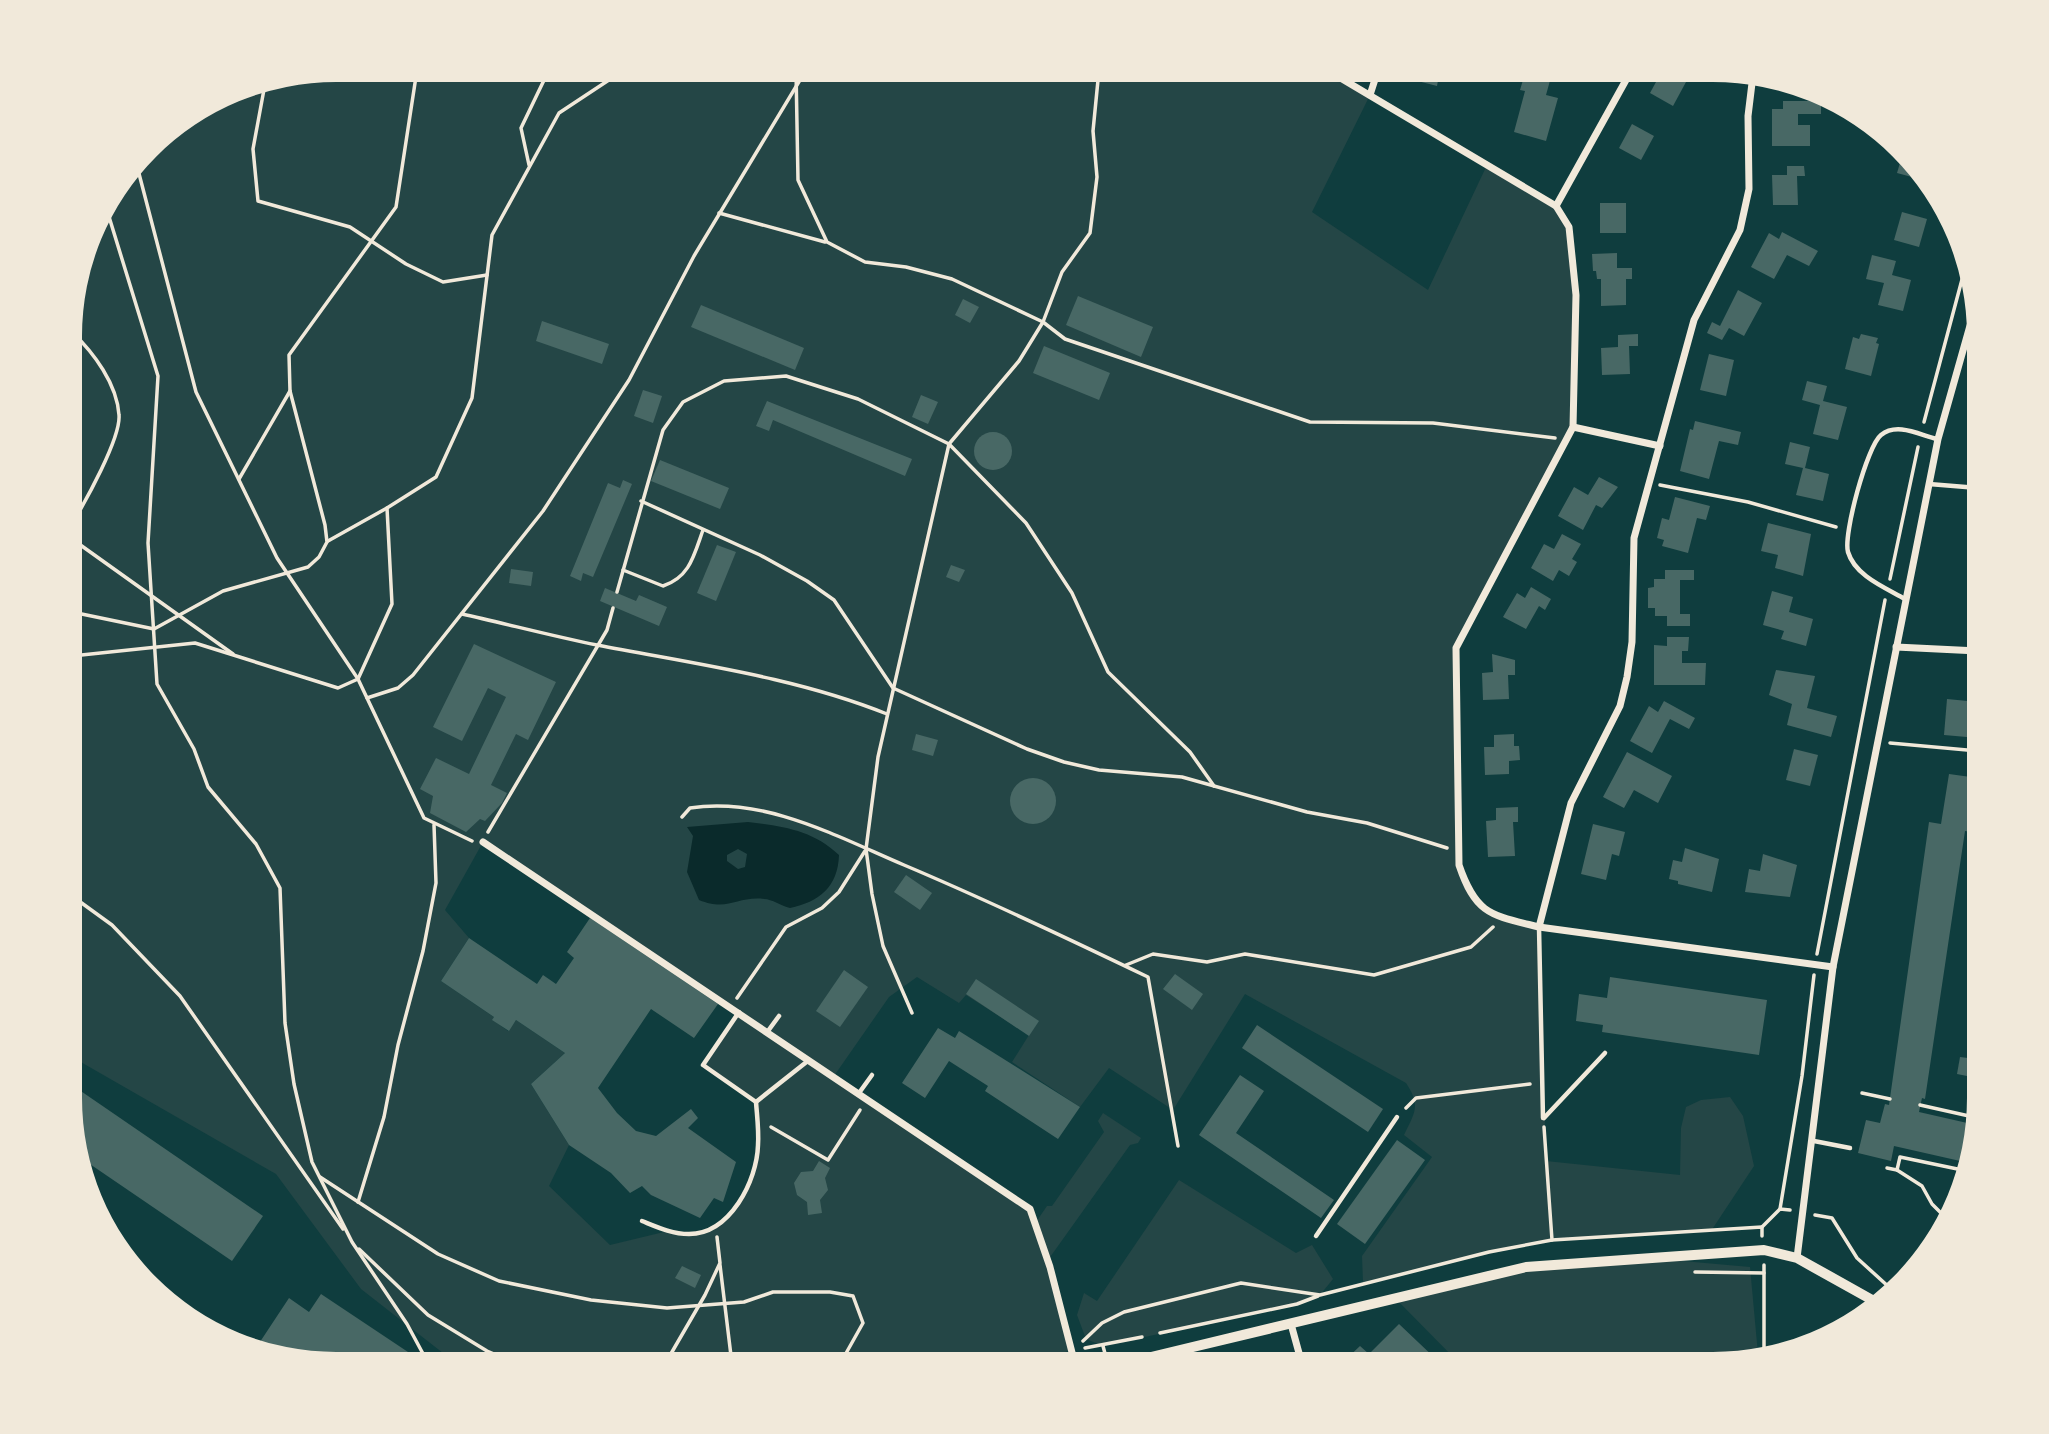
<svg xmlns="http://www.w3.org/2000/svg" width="2049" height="1434" viewBox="0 0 2049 1434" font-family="'Alegreya Sans',sans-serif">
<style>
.green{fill:#244646;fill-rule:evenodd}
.water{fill:#0a2a2b;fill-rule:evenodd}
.building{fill:#486865}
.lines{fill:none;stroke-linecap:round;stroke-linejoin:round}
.path{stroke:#f1e9da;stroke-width:3.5}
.service{stroke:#f1e9da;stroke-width:4.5}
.minor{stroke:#f1e9da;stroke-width:7}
.tertiary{stroke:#f1e9da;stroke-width:10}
</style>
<rect width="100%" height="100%" fill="#0f3d3e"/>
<g class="green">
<path d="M336,70h991l43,25 -58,117 116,78 59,-125 69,41 13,21 7,68 -3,132 -117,221 3,217c17,50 32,50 80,62l7,234 134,14 1,-47 5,-21 15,-7 29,-3 13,19 11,50 -43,65 -159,9 -189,42 -1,-26 70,-99 -28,-22c11,-23 17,-29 2,-52l-161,-89 -72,116 -64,-42 -29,39 -68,-45 17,-27 -63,-40 -7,8 -42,-26 -28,20 -55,79 188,129 14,17 11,-16h5l52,-74 -6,-11 5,-8 38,25 -3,5 -8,2 -82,115 23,90 -41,14h-573l-96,-75 -85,-115 -204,-117v-755l26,-84 62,-82 75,-46zM483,842l256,170 -36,53 53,37 2,45 -7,33 -15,26 -20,21 -26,7 -22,-3 -58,14 -61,-59 20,-41 -38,-61 34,-31 -49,-33 -8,11 -15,-11 1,-3 -53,-36 28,-43 -24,-28z"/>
<polygon points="1179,1180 1296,1253 1312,1245 1333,1279 1320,1295 1297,1304 1103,1346 1086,1339 1077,1315 1084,1293 1097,1301"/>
<polygon points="1649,1258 1750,1267 1758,1354 1713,1364 1460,1364 1395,1298 1526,1267"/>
</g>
<path class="water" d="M748,822c34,4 65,8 91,33 -1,32 -20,47 -49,53 -9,-2 -18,-9 -26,-9 -27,-3 -36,13 -65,1l-12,-28 6,-36 -6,-9zM738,849l9,5 -2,13 -7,2 -11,-8v-6z"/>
<g class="building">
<polygon points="1408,70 1458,70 1456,80 1439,75 1437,86 1406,78"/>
<polygon points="1526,70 1551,77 1546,95 1558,98 1546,141 1514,132 1525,91 1520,90"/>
<polygon points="1662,71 1686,82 1673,106 1650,93"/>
<polygon points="1783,101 1821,101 1821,114 1798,114 1798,125 1810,125 1810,146 1772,146 1772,109 1783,109"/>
<polygon points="1632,124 1654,136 1641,160 1619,148"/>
<polygon points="1902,156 1923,180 1897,173"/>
<polygon points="1787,166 1804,166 1805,176 1797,176 1798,205 1773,205 1772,175 1787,175"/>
<rect x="1600" y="203" width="26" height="30"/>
<polygon points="1902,212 1927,219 1919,247 1894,240"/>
<polygon points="1782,232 1818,251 1809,266 1787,255 1774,279 1751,267 1769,233 1779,239"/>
<polygon points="1617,253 1617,268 1632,268 1632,279 1626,279 1626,305 1601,306 1601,279 1597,279 1596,271 1593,271 1592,254"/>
<polygon points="1872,255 1896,261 1892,275 1911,280 1903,311 1878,305 1884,283 1866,279"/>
<polygon points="1738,290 1762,303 1744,336 1729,328 1722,340 1707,333 1712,322 1720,326"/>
<polygon points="1078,296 1153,327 1141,357 1066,325"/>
<polygon points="963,299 979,307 970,323 955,315"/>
<polygon points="701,305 804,348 795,370 691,327"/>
<polygon points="542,321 609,344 602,364 536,341"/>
<polygon points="1638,334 1638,346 1629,346 1630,374 1602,375 1601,348 1618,347 1618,335"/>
<polygon points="1861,334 1878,338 1876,343 1879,344 1871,376 1845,369 1853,337 1859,339"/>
<polygon points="1044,346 1110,373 1099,400 1033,373"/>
<polygon points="1709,354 1734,360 1726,396 1700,390"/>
<polygon points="1807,381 1827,386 1823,401 1847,407 1838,440 1813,434 1820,405 1802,400"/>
<polygon points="643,390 662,396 653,423 634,416"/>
<polygon points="921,395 938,402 928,424 912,417"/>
<polygon points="767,401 912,459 905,476 773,420 769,431 756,426"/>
<polygon points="1695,421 1741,432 1738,445 1719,441 1709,479 1680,471 1690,429 1693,430"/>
<circle cx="993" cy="451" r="19"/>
<polygon points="1790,442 1810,447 1805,468 1829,474 1823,501 1796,495 1803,468 1785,464"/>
<polygon points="660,460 729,488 720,509 651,481"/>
<polygon points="1599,477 1618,487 1602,508 1596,505 1583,530 1558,516 1574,487 1588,495"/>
<polygon points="623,480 632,484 593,577 583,573 581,581 570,576 608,483 620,488"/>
<polygon points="1675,497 1710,506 1706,520 1697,518 1688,553 1662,546 1664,540 1657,538 1662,518 1669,520"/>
<polygon points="1768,523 1811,534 1803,576 1775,568 1778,555 1761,551"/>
<polygon points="1562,534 1581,544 1572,559 1577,562 1569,576 1559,570 1553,581 1531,568 1544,544 1554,549"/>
<polygon points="717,545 736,552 716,601 697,593"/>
<polygon points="951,565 965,570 959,582 946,577"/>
<polygon points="511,569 533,572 531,586 509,583"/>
<polygon points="1665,570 1694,570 1694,580 1680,580 1680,614 1690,614 1690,626 1667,626 1667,616 1655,616 1655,608 1648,608 1648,588 1654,587 1654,579 1665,579"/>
<polygon points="1531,587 1551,599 1545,610 1539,606 1526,629 1503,617 1517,593 1525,598"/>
<polygon points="605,588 636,601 639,595 667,607 659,626 600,601"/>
<polygon points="1772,591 1793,597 1789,612 1813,619 1806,646 1781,639 1784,631 1763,625"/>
<polygon points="1667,637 1689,637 1688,651 1682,651 1682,663 1706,663 1705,685 1654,685 1654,645 1667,646"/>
<polygon points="474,644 556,682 528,740 516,734 491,785 507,793 502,803 485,821 480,819 466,832 430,813 433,796 420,789 436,758 469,774 506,697 488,688 462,741 433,727"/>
<polygon points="1492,654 1515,660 1515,675 1508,675 1509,699 1483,700 1482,673 1493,672"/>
<polygon points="1776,670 1815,676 1807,708 1837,716 1831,737 1787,725 1792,704 1769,695"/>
<polygon points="1947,699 1978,702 1978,738 1944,735"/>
<polygon points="1664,701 1695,718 1689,729 1670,719 1652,753 1630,741 1649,706 1658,712"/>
<polygon points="916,734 938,740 933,756 912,750"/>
<polygon points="1514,734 1514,746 1519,746 1520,760 1509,761 1509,774 1485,775 1484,747 1494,747 1494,735"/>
<polygon points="1794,749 1818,755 1810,786 1786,780"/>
<polygon points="1627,752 1672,776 1658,803 1634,790 1624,808 1603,797"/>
<polygon points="1949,774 1978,778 1978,833 1965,831 1925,1099 1922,1098 1919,1112 1976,1125 1969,1163 1894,1146 1891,1161 1858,1153 1866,1120 1880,1123 1885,1104 1889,1105 1929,822 1941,824"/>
<circle cx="1033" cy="801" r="23"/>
<polygon points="1518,807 1518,822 1513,822 1515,856 1488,857 1486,821 1496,820 1496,808"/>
<polygon points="1593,824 1625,832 1619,856 1612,854 1606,880 1581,874"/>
<polygon points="1685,848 1719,859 1712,892 1678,884 1678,881 1669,879 1673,860 1682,862"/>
<polygon points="1763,854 1797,865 1790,897 1745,892 1749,869 1760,871"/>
<polygon points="906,875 932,893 920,910 894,892"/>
<polygon points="590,918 718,1004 694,1038 651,1009 598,1088 617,1113 636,1131 656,1136 691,1109 698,1118 688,1128 736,1162 723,1202 714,1198 700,1218 651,1195 642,1186 630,1193 611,1173 569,1145 531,1084 565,1053 516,1020 509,1031 492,1020 494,1017 441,981 469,938 537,984 543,975 556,984 574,958 567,952"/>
<polygon points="844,970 868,987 840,1027 816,1011"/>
<polygon points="1175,974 1203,994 1192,1010 1163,989"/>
<polygon points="1610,977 1767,1000 1759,1055 1602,1032 1603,1025 1576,1021 1579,994 1607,998"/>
<polygon points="976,979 1039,1021 1029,1036 966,994"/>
<polygon points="1257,1025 1383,1109 1368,1132 1242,1048"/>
<polygon points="938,1028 955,1038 959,1031 1080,1107 1058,1139 985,1091 988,1086 949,1061 925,1098 902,1083"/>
<polygon points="1960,1057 1976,1059 1972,1077 1957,1074"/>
<polygon points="1240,1075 1264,1091 1236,1133 1334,1200 1321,1218 1199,1135"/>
<polygon points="72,1085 263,1216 232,1261 81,1158 72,1132"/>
<polygon points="1397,1140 1425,1160 1365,1244 1337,1224"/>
<polygon points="819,1161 830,1168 825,1178 828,1190 820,1200 822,1213 808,1215 807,1202 797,1195 794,1183 801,1172 813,1171"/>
<polygon points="682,1266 701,1275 695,1288 675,1278"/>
<polygon points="321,1294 417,1358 413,1363 319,1363 254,1351 289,1298 309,1312"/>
<polygon points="1399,1324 1438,1361 1435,1364 1341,1364 1360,1346 1369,1354"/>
</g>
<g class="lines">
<g class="path">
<polyline points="796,70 798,180 827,242 865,262 906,267 952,279 1043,322 1065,339 1310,422 1433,423 1555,438"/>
<polyline points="265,84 253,149 258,201 350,227 406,264 443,282 487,275"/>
<polyline points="529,165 521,128 546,76 544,70"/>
<polyline points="137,166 196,392 277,558 358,679 367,698 398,688 413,675 543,511 629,380 694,256 806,70"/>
<polyline points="106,207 158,376 148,543 157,684 194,749 208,787 256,844 280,888 285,1023 294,1084 312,1162 352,1242 407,1324 428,1363"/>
<polyline points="719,213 825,242"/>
<path d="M72,332c22,21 45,52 47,83 2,23 -34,87 -47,109"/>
<polyline points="1924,422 1964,272"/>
<polyline points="239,479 290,391"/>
<polyline points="1660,485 1748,502 1836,527"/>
<polyline points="641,501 760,555 807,581 834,600 893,688 1027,749 1064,762 1099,770 1182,777 1307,812 1367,823 1447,848"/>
<polyline points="72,539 233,654"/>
<polyline points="328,541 387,508"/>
<path d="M623,570l40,16c27,-9 31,-31 40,-56"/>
<polyline points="1890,579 1918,447"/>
<polyline points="617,592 663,430 683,402 724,381 786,376 858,399 949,444 1026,523 1072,593 1108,672 1190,752 1214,786"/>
<polyline points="72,612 154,629 223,591 308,567 319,557 327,542 325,525 290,391 289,355 396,207 417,70"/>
<path d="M462,614c45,10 90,22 135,31 97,19 198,32 290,69"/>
<polyline points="72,656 195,643 338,688 358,679 392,604 387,508 436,477 472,398 492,235 559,113 624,70"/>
<polyline points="367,698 424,818 472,841"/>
<polyline points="1890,743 1978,751"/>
<path d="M682,817l8,-9c74,-12 148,29 214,57 83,35 163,73 244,112l30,169"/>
<polyline points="488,832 607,630 613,608"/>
<polyline points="72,896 112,925 180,996 343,1229"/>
<polyline points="1817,954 1885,600"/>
<polyline points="1126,965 1153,954 1207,962 1245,954 1374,975 1471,947 1493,927"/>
<polyline points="737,998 786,927 822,908 839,892 865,851"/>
<polyline points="912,1013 883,946 872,894 866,849 878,757 949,444 1019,361 1043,322 1062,272 1090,233 1097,177 1093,131 1099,70"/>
<polyline points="1862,1093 1890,1099"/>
<polyline points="1920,1105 1978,1118"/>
<polyline points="1406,1108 1416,1098 1530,1084"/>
<polyline points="771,1127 828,1160 860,1110"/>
<polyline points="1544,1127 1552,1240"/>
<polyline points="1887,1168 1897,1170 1900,1157 1967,1171"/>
<polyline points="1897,1170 1922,1186 1932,1204 1946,1218"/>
<polyline points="320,1177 438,1254 499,1281 591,1300 667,1308 744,1302 773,1292 830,1292 853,1296 863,1323 840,1364"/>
<polyline points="358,1202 384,1117 398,1045 423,951 436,883 434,825"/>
<polyline points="1780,1209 1802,1076 1814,975"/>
<polyline points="1815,1215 1832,1218 1857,1258 1890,1288"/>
<polyline points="1762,1227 1780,1209 1790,1210"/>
<polyline points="359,1249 428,1315 487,1351 517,1364"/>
<polyline points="720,1265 732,1364"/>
<polyline points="1695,1272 1764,1273"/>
<polyline points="1160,1333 1297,1304 1318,1296"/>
<polyline points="1083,1341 1102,1323 1124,1312 1241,1283 1320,1295 1489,1252 1552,1240 1762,1227 1762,1236"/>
<polyline points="1103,1346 1107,1361"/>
<polyline points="1085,1348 1142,1337"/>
<polyline points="1764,1352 1764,1265"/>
<polyline points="665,1364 705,1295 720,1263 717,1237"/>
<polyline points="1030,1364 1061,1354"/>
</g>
<g class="service">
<polyline points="1929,484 1978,488"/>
<path d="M1905,599c-19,-11 -50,-23 -57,-47 -5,-17 19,-106 33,-117 16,-13 39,0 56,4"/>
<polyline points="1539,927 1543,1118"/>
<polyline points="739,1012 703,1065 756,1102 809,1060"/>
<polyline points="768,1031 779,1016"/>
<polyline points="859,1093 872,1075"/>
<polyline points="1544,1118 1605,1053"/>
<polyline points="1814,1141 1850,1148"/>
<path d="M642,1221c15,6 30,13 47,13 41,0 68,-53 69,-89 1,-15 -1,-29 -2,-43"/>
<polyline points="1316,1236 1397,1117"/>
</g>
<g class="minor">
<path d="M1327,70l229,136 13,21 7,68 -3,132 -117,221 3,217c17,50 32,50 80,62l294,40"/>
<polyline points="1370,95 1378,70"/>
<polyline points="1556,206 1631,71"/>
<polyline points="1573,427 1660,446"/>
<polyline points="1896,647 1978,651"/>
<polyline points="483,842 1030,1209 1050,1267 1075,1364"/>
<polyline points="1539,927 1571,803 1620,706 1627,677 1632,642 1634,538 1694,320 1740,230 1749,189 1748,116 1753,75"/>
<polyline points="1797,1258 1833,967 1938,439 1975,308"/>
<polyline points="1291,1324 1302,1364"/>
</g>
<polyline class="tertiary" points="1122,1364 1526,1267 1764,1250 1797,1258 1874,1301"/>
</g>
<path d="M0 0H2049V1434H0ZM336 82H1713A254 254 0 0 1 1967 336V1098A254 254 0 0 1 1713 1352H336A254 254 0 0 1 82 1098V336A254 254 0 0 1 336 82Z" fill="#f1e9da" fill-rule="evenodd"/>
</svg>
